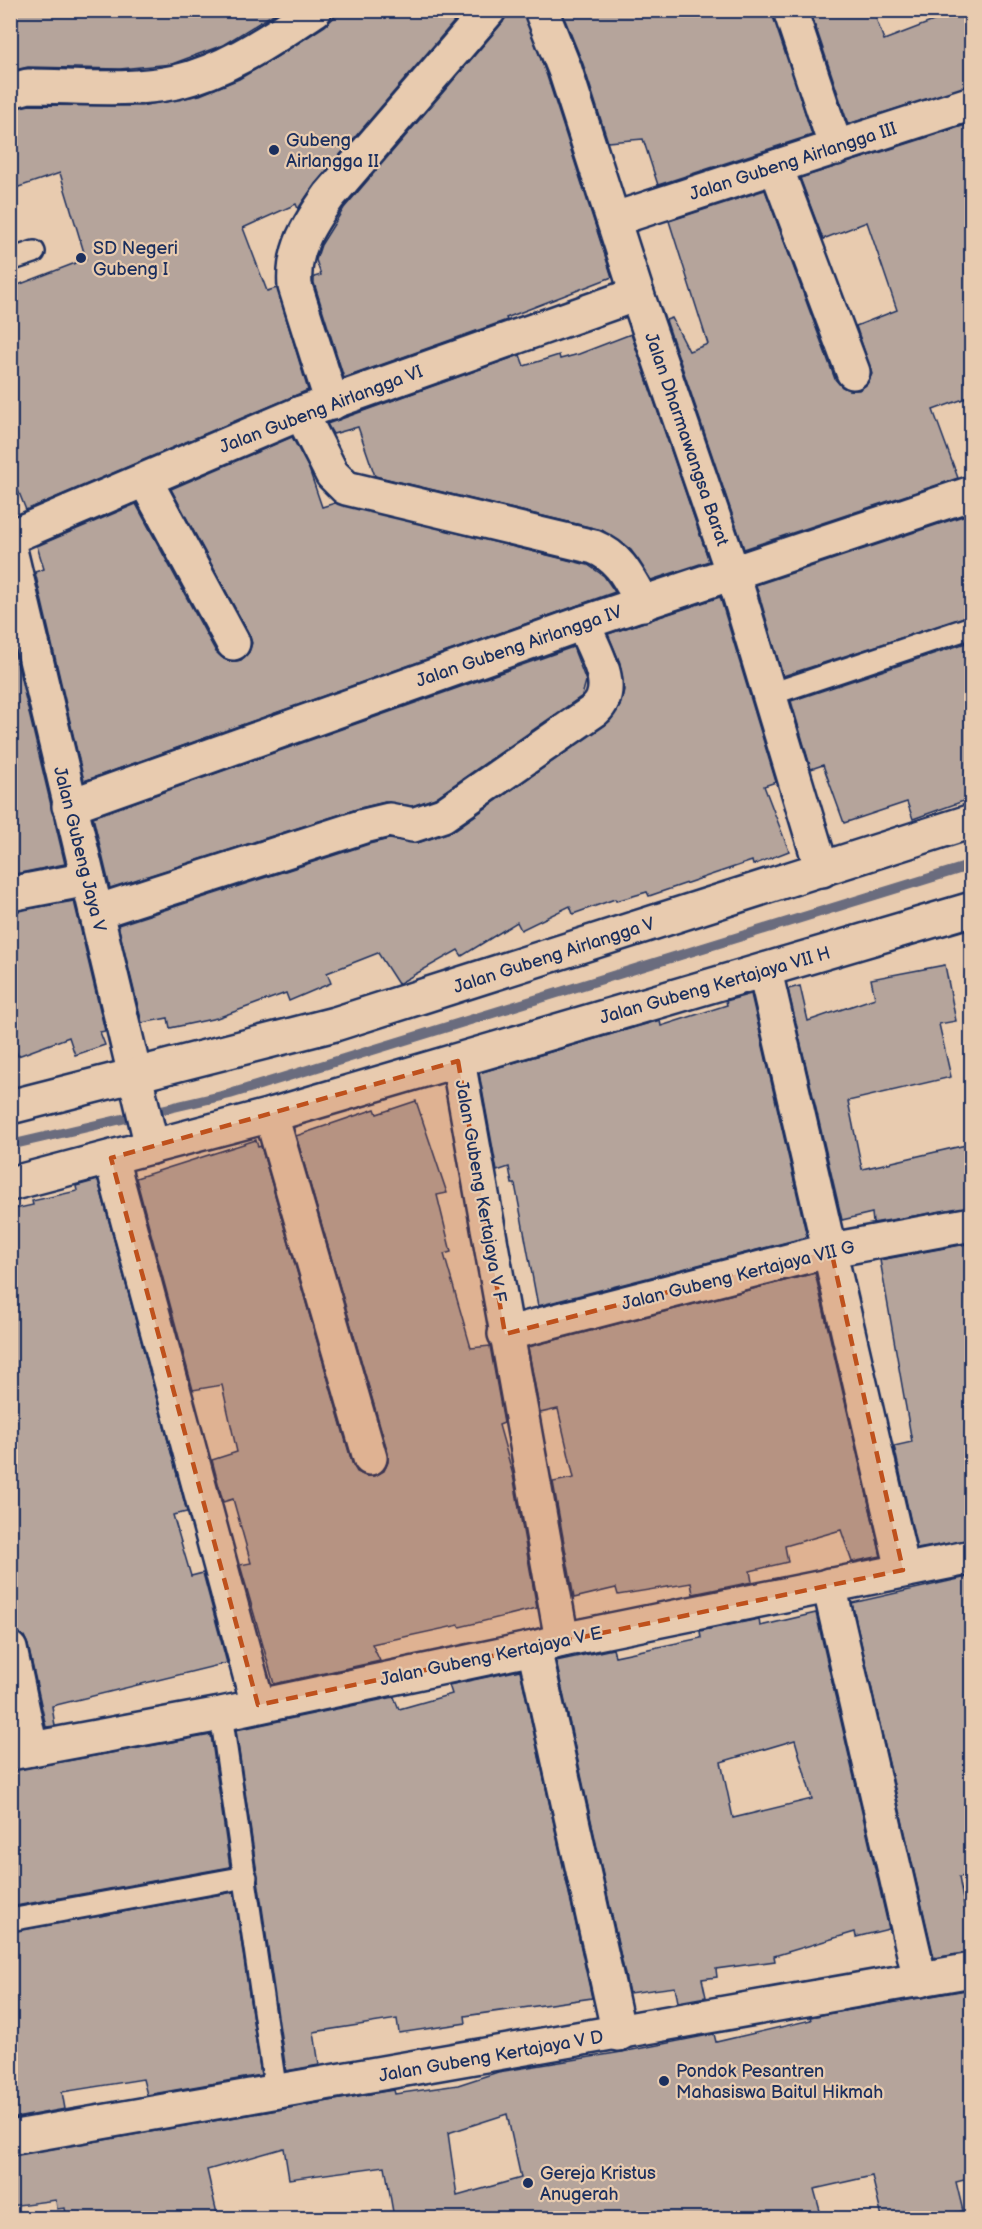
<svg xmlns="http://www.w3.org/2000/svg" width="982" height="2229" viewBox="0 0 982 2229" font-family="'Balsamiq Sans',sans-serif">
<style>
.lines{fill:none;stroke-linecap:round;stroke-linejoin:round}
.stream{stroke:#6b6c7e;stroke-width:10}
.building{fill:#b5a49b;stroke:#1b2f5e;stroke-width:1.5;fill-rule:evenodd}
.service-casing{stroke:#1b2f5e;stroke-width:26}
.minor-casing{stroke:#1b2f5e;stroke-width:38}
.service{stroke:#e8cbaf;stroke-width:21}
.minor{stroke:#e8cbaf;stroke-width:33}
.marked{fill:#bf511c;fill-opacity:0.2;stroke:#bf511c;stroke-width:4.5;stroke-dasharray:12 8;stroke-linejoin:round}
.poi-dot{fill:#1b2f5e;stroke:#e8cbaf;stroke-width:2}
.labels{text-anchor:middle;stroke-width:4.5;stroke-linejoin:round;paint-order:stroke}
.poi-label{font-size:18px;fill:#1b2f5e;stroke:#e8cbaf;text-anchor:start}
.street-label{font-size:18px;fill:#1b2f5e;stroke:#e8cbaf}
</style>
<rect width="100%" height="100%" fill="#e8cbaf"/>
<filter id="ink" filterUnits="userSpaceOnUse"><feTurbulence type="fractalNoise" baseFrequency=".0167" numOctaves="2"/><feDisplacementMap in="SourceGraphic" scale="12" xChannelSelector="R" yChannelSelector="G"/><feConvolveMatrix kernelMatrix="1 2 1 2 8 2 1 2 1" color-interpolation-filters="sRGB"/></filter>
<g filter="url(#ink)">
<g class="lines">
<polyline class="stream" points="10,1145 230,1094 972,865"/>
</g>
<g class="building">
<polygon points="10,10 280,10 223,45 172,64 120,69 28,67 10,71"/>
<polygon points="342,10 464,10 315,184 298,209 296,204 243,228 267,291 277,288 308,390 26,510 10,470 10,288 86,259 60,173 10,190 10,109 30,105 141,106 200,95 239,79 275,58 325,26"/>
<polygon points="507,10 523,10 547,76 612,277 506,318 507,320 344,378 314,283 314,277 321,275 316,260 321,245 344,208 503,22"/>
<polygon points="561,10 773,10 812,135 658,185 643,139 608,142 583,64"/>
<polygon points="810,10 873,10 884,40 962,10 972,36 972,85 848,124"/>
<polygon points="972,123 972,396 933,410 958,478 744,549 666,320 672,318 689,351 708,344 669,221 765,190 835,379 842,387 849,390 859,390 867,384 872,374 856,326 897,310 867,222 823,239 800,178"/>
<polygon points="631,334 709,561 651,580 631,550 602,530 375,476 358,427 333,434 327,424 520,355 524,366 559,355 560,359 579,354"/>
<polygon points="292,437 309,469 322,507 335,503 588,565 604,576 615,592 84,781 35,572 44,569 37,546 136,504 216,652 224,659 232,662 241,660 249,652 252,643 249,634 171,489"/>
<polygon points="972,513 972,615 783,676 756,585"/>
<polygon points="720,597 776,782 764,786 789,851 753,865 752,861 649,896 647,892 616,901 615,899 573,914 570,906 521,930 517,922 462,956 458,950 398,984 378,953 327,973 331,983 289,1001 286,993 217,1018 170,1028 168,1018 142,1023 118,925 369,844 389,839 418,843 453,831 610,721 620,706 624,690 620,663 608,634"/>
<polygon points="10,633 65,864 10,875"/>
<polygon points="972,641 972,798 913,819 907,802 844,823 823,765 811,769 791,701"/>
<polygon points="573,647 586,681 582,696 435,798 412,806 385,802 360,808 110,888 93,817"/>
<polygon points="74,901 105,1031 100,1032 105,1045 75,1055 69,1037 18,1056 10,1035 10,912"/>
<polygon points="945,965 956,1021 939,1024 951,1077 848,1101 862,1169 966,1145 972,1171 972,1206 873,1223 872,1213 842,1220 788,989 800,986 808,1021 875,998 871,979"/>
<polygon points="751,994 807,1237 538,1306 515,1184 512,1184 509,1167 497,1171 479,1073 660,1020 661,1026 727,1005 726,1001"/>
<polygon points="416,1101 447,1193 437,1195 451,1252 444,1254 471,1348 490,1346 504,1423 499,1425 513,1475 537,1608 460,1627 459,1625 372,1644 380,1661 274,1684 240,1565 251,1563 233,1499 223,1502 212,1460 237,1452 222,1385 193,1390 136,1178 256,1140 258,1147 261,1146 352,1463 357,1472 366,1476 375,1476 384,1471 388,1462 388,1453 296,1136 375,1109 377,1114"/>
<polygon points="98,1180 187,1512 173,1515 191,1576 203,1573 227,1663 52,1706 55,1726 46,1727 28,1645 24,1636 10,1631 10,1210 33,1205 32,1201 77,1191 76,1186"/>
<polygon points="972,1243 972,1539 917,1549 894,1446 912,1442 880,1260"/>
<polygon points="815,1273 881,1556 852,1562 841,1530 785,1546 788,1562 750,1571 752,1582 693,1594 691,1583 618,1595 616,1588 574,1598 553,1482 574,1478 558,1409 540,1413 528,1347"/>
<polygon points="972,1576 972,1875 959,1877 972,1952 934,1958 852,1603"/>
<path d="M816,1613l73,316 -33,8 -1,-5 -81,24 1,5 -59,8 1,8 -15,2 4,18 -28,5 -3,-15 -46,6 -73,-332 57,-12 2,7 86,-18 -1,-7 59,-12 1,7zM795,1740l17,59 -79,19 -12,-56z"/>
<polygon points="520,1670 592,1998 465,2016 466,2023 399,2033 397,2019 314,2032 319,2065 286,2071 236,1730 394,1697 399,1709 452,1694 449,1685"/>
<polygon points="211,1735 230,1867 10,1907 10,1771"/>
<polygon points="234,1892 261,2075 147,2095 143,2079 62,2092 65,2109 10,2119 10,1932"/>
<path d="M972,1989v189l-16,4 7,29 -32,7h-11l-2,-8 -36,8 -10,-42 -58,13 8,29h-428l-9,-52 -96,13 -5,-31 -77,22 11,48h-151l-2,-10 -8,1 -1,-9 -46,6v-50l377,-65 7,-1 1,4 63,-9 40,-13 124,-20 92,-18 2,8 95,-22 -1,-3zM507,2114l14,64 -64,18 -9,-63z"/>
</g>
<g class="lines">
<g class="service-casing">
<g id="service">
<polyline points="10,260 34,252"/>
<polyline points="768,695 972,627"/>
<polyline points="221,1714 276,2093"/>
<polyline points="10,1920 246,1877"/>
</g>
</g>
<g class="minor-casing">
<g id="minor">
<polyline points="541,10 565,70 637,294 733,574 822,870"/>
<polyline points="791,13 836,148"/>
<path d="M10,91l18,-5c48,0 100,6 148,-4 52,-12 95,-43 139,-72"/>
<polyline points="776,167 853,372"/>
<polyline points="615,219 972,103"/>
<path d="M332,403l-37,-117c-3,-36 14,-62 34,-90l160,-186"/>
<path d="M301,413l31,61 14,14 248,59c27,11 35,32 49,57"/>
<polyline points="145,480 233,643"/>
<polyline points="10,537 301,413 637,294"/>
<polyline points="10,550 152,1147"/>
<polyline points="69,806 583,623 972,493"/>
<polyline points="10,894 88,879"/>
<path d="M96,912l268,-86 25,-6 24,5 30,-10 152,-105c25,-23 -3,-62 -12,-87"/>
<polyline points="765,971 903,1570"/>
<polyline points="458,1061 562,1640"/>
<polyline points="10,1107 335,1024 972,821"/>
<polyline points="271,1115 370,1458"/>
<polyline points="111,1158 258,1705"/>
<polyline points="10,1184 271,1115 972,909"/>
<polyline points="505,1334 831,1250 972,1224"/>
<polyline points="829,1585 920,1980"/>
<polyline points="534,1648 619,2034"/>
<polyline points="10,1649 31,1749"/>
<polyline points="10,1753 221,1714 534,1648 562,1640 972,1557"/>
<polyline points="10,2138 972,1970"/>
</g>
</g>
<use href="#service" class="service"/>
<use href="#minor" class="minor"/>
</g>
</g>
<path class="marked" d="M458,1061l47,273 326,-84 72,320 -645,135 -147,-547z"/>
<g class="poi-dot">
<circle cx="274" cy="150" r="6"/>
<circle cx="81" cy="258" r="6"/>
<circle cx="664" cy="2081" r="6"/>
<circle cx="528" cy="2183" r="6"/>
</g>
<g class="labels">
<g class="poi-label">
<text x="286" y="146">Gubeng<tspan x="286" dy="21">Airlangga II</tspan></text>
<text x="93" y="254">SD Negeri<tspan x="93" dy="21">Gubeng I</tspan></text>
<text x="676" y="2077">Pondok Pesantren<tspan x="676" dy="21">Mahasiswa Baitul Hikmah</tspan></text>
<text x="540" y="2179">Gereja Kristus<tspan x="540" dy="21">Anugerah</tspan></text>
</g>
<g class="street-label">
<text transform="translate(793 161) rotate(-18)" y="6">Jalan Gubeng Airlangga III</text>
<text transform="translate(321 409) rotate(-21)" y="6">Jalan Gubeng Airlangga VI</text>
<text transform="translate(687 439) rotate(71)" y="6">Jalan Dharmawangsa Barat</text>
<text transform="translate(519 646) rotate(-19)" y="6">Jalan Gubeng Airlangga IV</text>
<text transform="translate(80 849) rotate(76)" y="6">Jalan Gubeng Jaya V</text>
<text transform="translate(554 955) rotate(-18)" y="6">Jalan Gubeng Airlangga V</text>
<text transform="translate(715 985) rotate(-16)" y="6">Jalan Gubeng Kertajaya VII H</text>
<text transform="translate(481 1191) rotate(80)" y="6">Jalan Gubeng Kertajaya V F</text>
<text transform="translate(738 1275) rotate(-14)" y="6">Jalan Gubeng Kertajaya VII G</text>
<text transform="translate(491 1656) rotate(-12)" y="6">Jalan Gubeng Kertajaya V E</text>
<text transform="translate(491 2056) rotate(-10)" y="6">Jalan Gubeng Kertajaya V D</text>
</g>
</g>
<rect width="982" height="2229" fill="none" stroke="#e8cbaf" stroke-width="36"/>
<rect x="18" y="18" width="946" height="2193" fill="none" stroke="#1b2f5e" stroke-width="2" filter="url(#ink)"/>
</svg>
